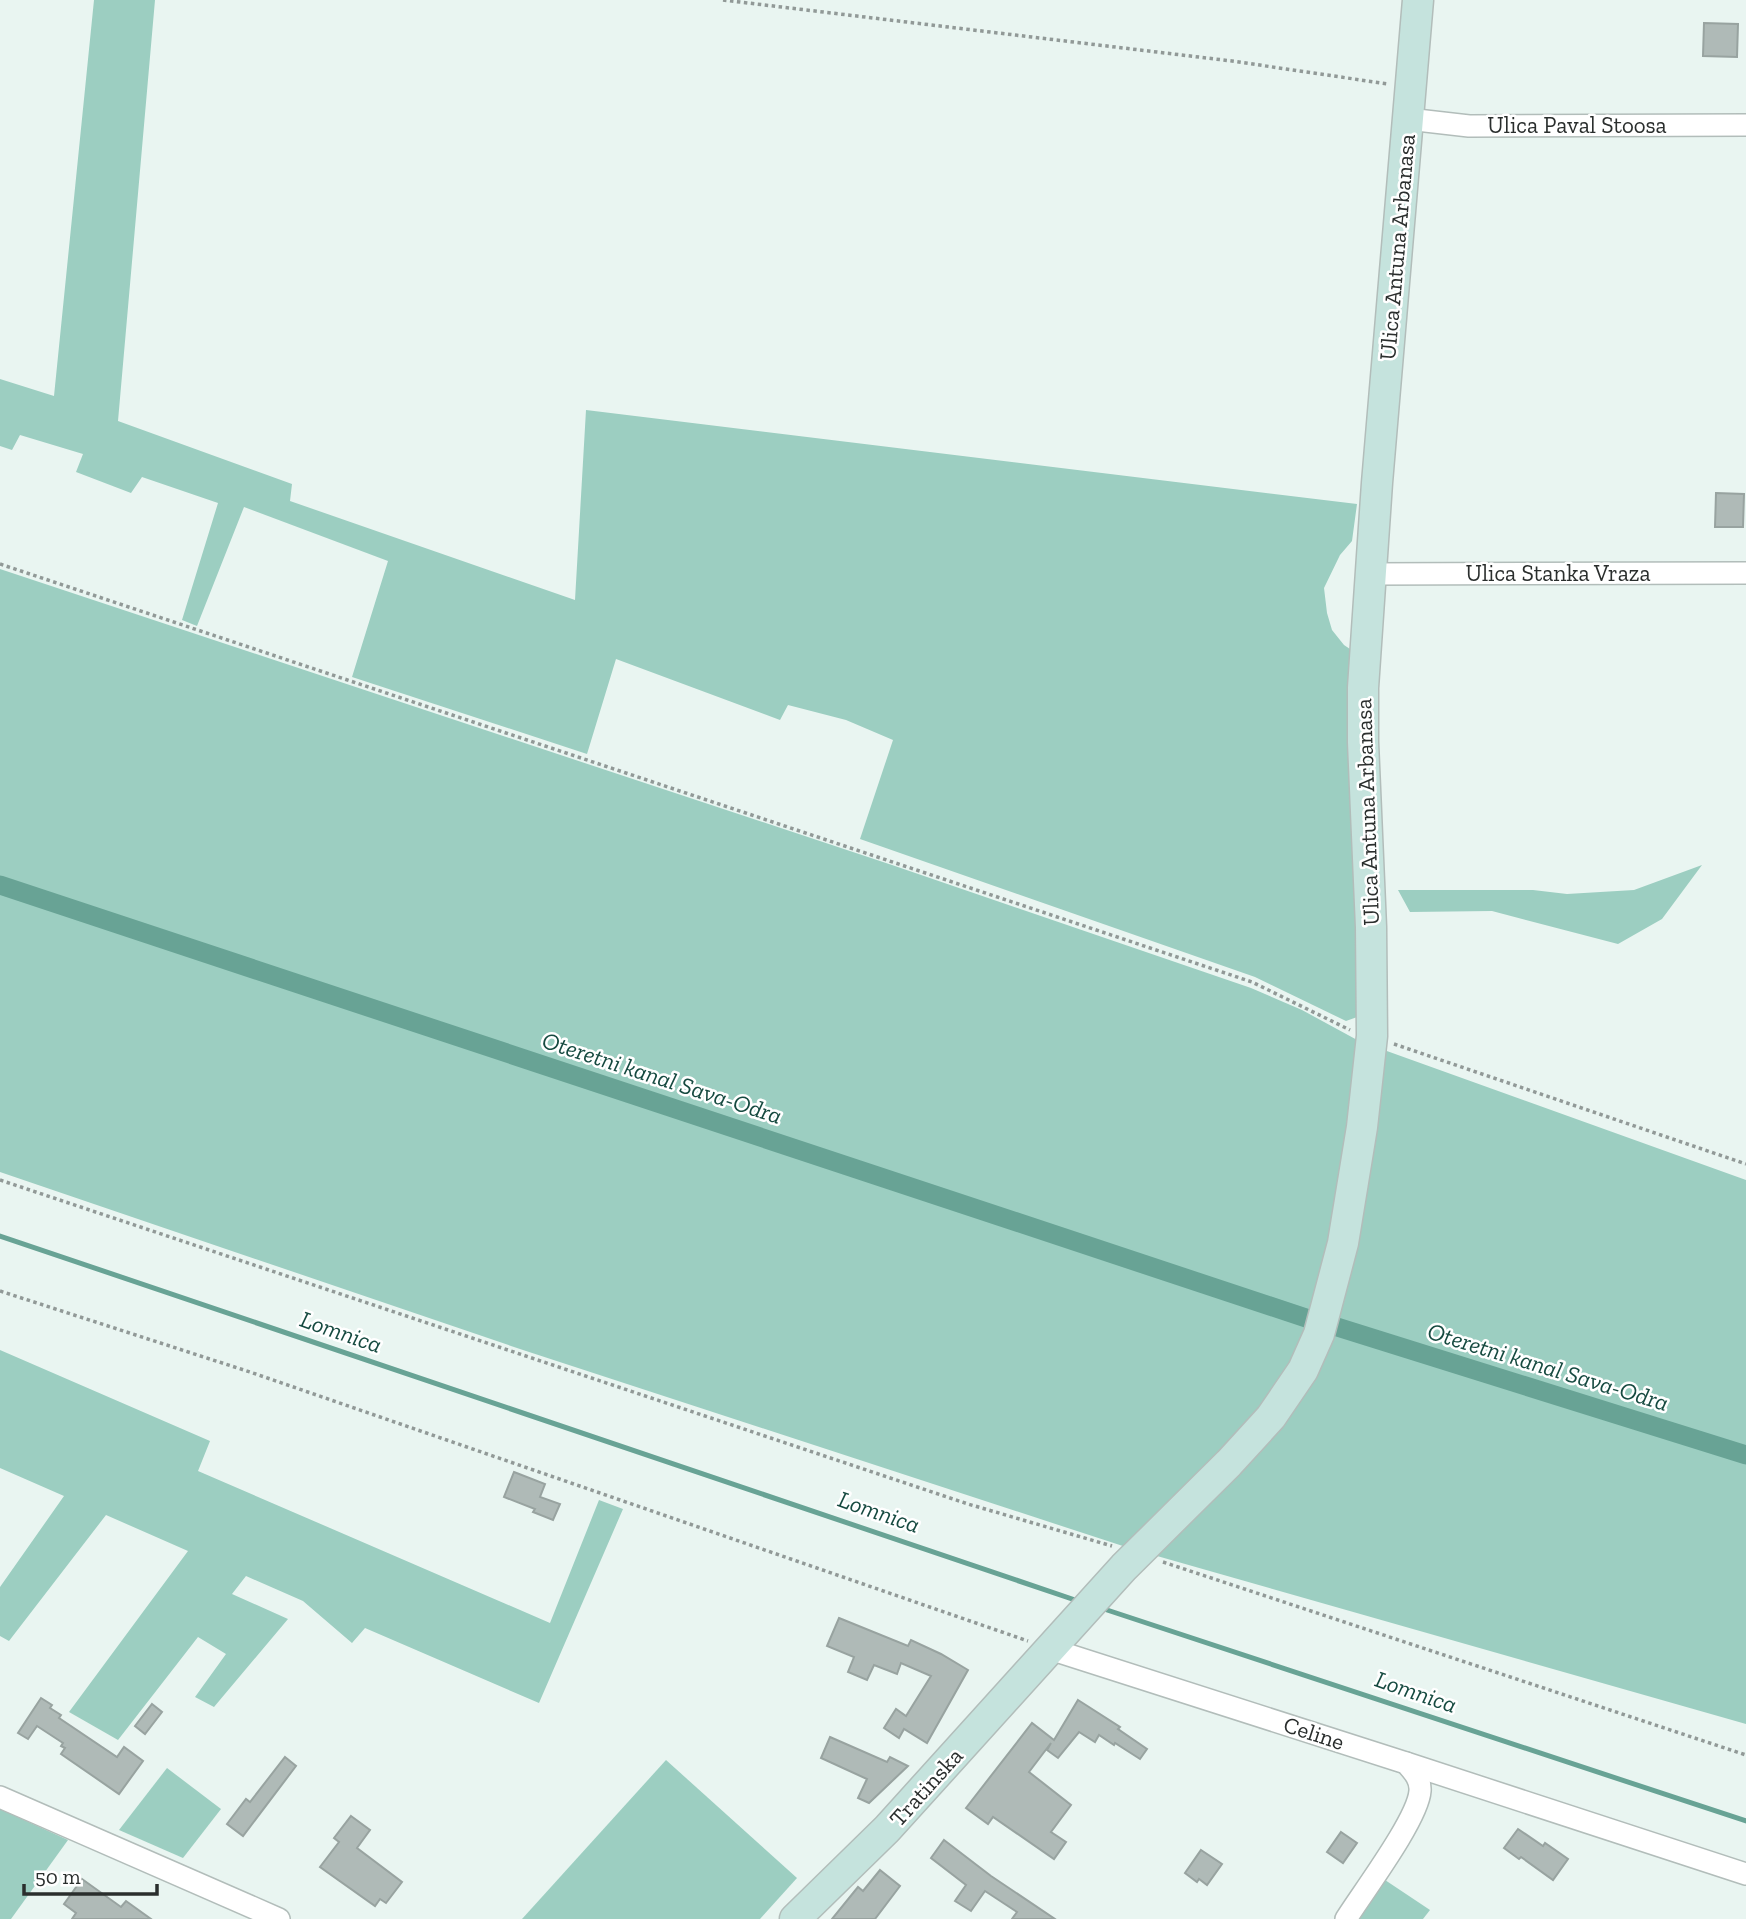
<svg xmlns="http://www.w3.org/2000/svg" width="1746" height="1919" viewBox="0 0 1746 1919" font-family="'Zilla Slab',serif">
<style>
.green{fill:#9ccec1}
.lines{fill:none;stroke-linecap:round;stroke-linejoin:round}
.stream{stroke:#68a395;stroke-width:5}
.canal{stroke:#68a395;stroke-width:19}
.building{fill:#afbab7;stroke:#98a3a0;stroke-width:2}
.minor-casing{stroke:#b2bdba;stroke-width:24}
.secondary-casing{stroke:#b2bdba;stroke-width:33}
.path{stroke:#919997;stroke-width:3.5;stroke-dasharray:3.5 3.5;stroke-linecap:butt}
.minor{stroke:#fff;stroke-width:21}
.secondary{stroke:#c5e3dd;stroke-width:30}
.labels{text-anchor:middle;stroke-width:5;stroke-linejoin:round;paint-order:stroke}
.street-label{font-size:23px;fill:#2a2e2d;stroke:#fff}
.water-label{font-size:24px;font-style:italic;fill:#164a40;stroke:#fff}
</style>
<rect width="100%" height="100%" fill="#e9f5f1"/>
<g class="green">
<polygon points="94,0 155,0 118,421 292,484 290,501 575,600 586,410 1357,504 1352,541 1340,555 1324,588 1327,613 1332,630 1344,645 1353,651 1360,1016 1346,1021 1255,977 860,839 893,740 846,720 788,705 780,720 616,659 587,754 352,677 388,561 244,507 197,626 182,620 218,503 142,477 131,493 76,472 83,454 20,435 12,450 0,446 0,379 54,396"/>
<polygon points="0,569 892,865 1251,988 1302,1010 1359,1041 1746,1180 1746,1724 1129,1548 523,1350 0,1172"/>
<polygon points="1702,865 1662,919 1618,944 1492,911 1410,912 1398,890 1533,890 1567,894 1634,890"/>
<polygon points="0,1350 210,1441 198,1471 550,1623 599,1500 623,1509 539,1703 365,1628 352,1643 303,1601 246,1576 232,1594 288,1619 214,1707 195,1697 226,1654 198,1637 118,1740 69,1712 188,1551 106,1515 9,1641 0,1636 0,1587 64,1496 0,1468"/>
<polygon points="666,1760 797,1878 760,1919 522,1919"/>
<polygon points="167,1768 221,1809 183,1858 119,1830"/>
<polygon points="0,1809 68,1840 11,1919 0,1919"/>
<polygon points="1382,1878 1430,1910 1423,1919 1355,1919"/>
</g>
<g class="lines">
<g class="stream">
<polyline points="0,1236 1081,1602"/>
<polyline points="1101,1608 1746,1821"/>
</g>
<g class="canal">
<polyline points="0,885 1309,1319"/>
<polyline points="1334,1326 1746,1455"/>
</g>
</g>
<g class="building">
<polygon points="1704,23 1738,24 1737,57 1703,56"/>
<polygon points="1716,493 1744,494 1743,527 1715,527"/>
<polygon points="514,1472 545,1484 540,1497 560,1504 553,1520 533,1512 535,1509 504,1497"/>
<polygon points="839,1618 908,1646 911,1640 941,1654 968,1670 927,1743 904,1729 899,1738 884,1728 896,1709 906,1716 931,1676 901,1663 897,1674 874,1665 867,1680 848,1672 854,1657 827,1646"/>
<polygon points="41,1698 52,1705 50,1708 61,1715 59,1718 117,1757 124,1747 143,1761 119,1794 61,1754 65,1748 61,1746 63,1743 37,1726 28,1739 18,1733"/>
<polygon points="1078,1700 1120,1727 1118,1729 1147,1749 1140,1759 1115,1743 1114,1745 1099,1735 1095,1742 1079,1732 1058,1758 1047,1750 1051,1743 1029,1772 1071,1805 1051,1832 1066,1842 1054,1859 993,1817 988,1824 966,1808 1032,1723 1054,1740"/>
<polygon points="152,1704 162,1712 145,1734 135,1726"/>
<polygon points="830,1737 887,1762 890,1757 908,1766 869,1803 858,1798 867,1779 821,1758"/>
<polygon points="285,1757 296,1766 243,1836 227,1824 246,1799 250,1802"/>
<polygon points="351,1816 370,1830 357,1848 402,1882 386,1903 380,1899 375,1906 320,1867 339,1842 334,1838"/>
<polygon points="1518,1829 1543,1846 1545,1843 1568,1859 1553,1880 1521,1857 1519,1859 1504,1848"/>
<polygon points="1341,1832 1357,1843 1343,1863 1327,1852"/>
<polygon points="944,1840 991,1876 1055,1919 1012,1919 1017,1912 985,1891 971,1911 955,1901 966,1885 931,1858"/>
<polygon points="1201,1850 1222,1864 1207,1885 1199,1879 1197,1882 1185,1873"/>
<polygon points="880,1870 900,1886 875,1919 832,1919 858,1887 863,1891"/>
<polygon points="82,1879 121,1907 126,1901 151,1919 72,1919 76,1913 64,1904"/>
</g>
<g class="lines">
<g class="minor-casing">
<g id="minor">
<polyline points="1408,119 1469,126 1746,125"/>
<polyline points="1370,574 1746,573"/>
<path d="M1050,1649l356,114c7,8 15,16 14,28 -2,28 -57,101 -74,128"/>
<polyline points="1406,1763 1746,1874"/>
<polyline points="0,1797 279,1919"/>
</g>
</g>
<g class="secondary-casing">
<polyline id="secondary" points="795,1919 887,1829 1124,1567 1229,1463 1271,1417 1303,1370 1319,1334 1343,1243 1362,1127 1372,1036 1371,927 1363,742 1363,688 1377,483 1418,0"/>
</g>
<g class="path">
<polyline points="723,0 1232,61 1388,84"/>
<polyline points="0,564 1252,982 1350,1030"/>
<polyline points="1394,1044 1746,1164"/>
<polyline points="0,1180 968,1504 1112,1546"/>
<polyline points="0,1291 250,1372 1028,1641"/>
<polyline points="1163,1562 1746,1755"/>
</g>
<use href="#minor" class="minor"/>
<use href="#secondary" class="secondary"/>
</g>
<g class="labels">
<g class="street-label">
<text x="1577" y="133">Ulica Paval Stoosa</text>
<text transform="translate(1397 247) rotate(-85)" y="8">Ulica Antuna Arbanasa</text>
<text x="1558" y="581">Ulica Stanka Vraza</text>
<text transform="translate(1367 812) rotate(-92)" y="8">Ulica Antuna Arbanasa</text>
<text transform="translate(1314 1733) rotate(18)" y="8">Celine</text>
<text transform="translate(926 1787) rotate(-48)" y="8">Tratinska</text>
</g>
<g class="water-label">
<text transform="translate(662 1078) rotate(18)" y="8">Oteretni kanal Sava-Odra</text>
<text transform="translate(341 1332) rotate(19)" y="8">Lomnica</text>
<text transform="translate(1548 1367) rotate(17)" y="8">Oteretni kanal Sava-Odra</text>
<text transform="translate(879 1512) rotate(19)" y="8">Lomnica</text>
<text transform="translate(1416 1692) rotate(19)" y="8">Lomnica</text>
</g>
</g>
<path d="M24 1884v10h133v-10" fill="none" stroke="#2a2e2d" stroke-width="3.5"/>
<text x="35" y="1884" font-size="21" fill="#2a2e2d" stroke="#ffffff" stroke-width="5" paint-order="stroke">50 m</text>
</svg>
